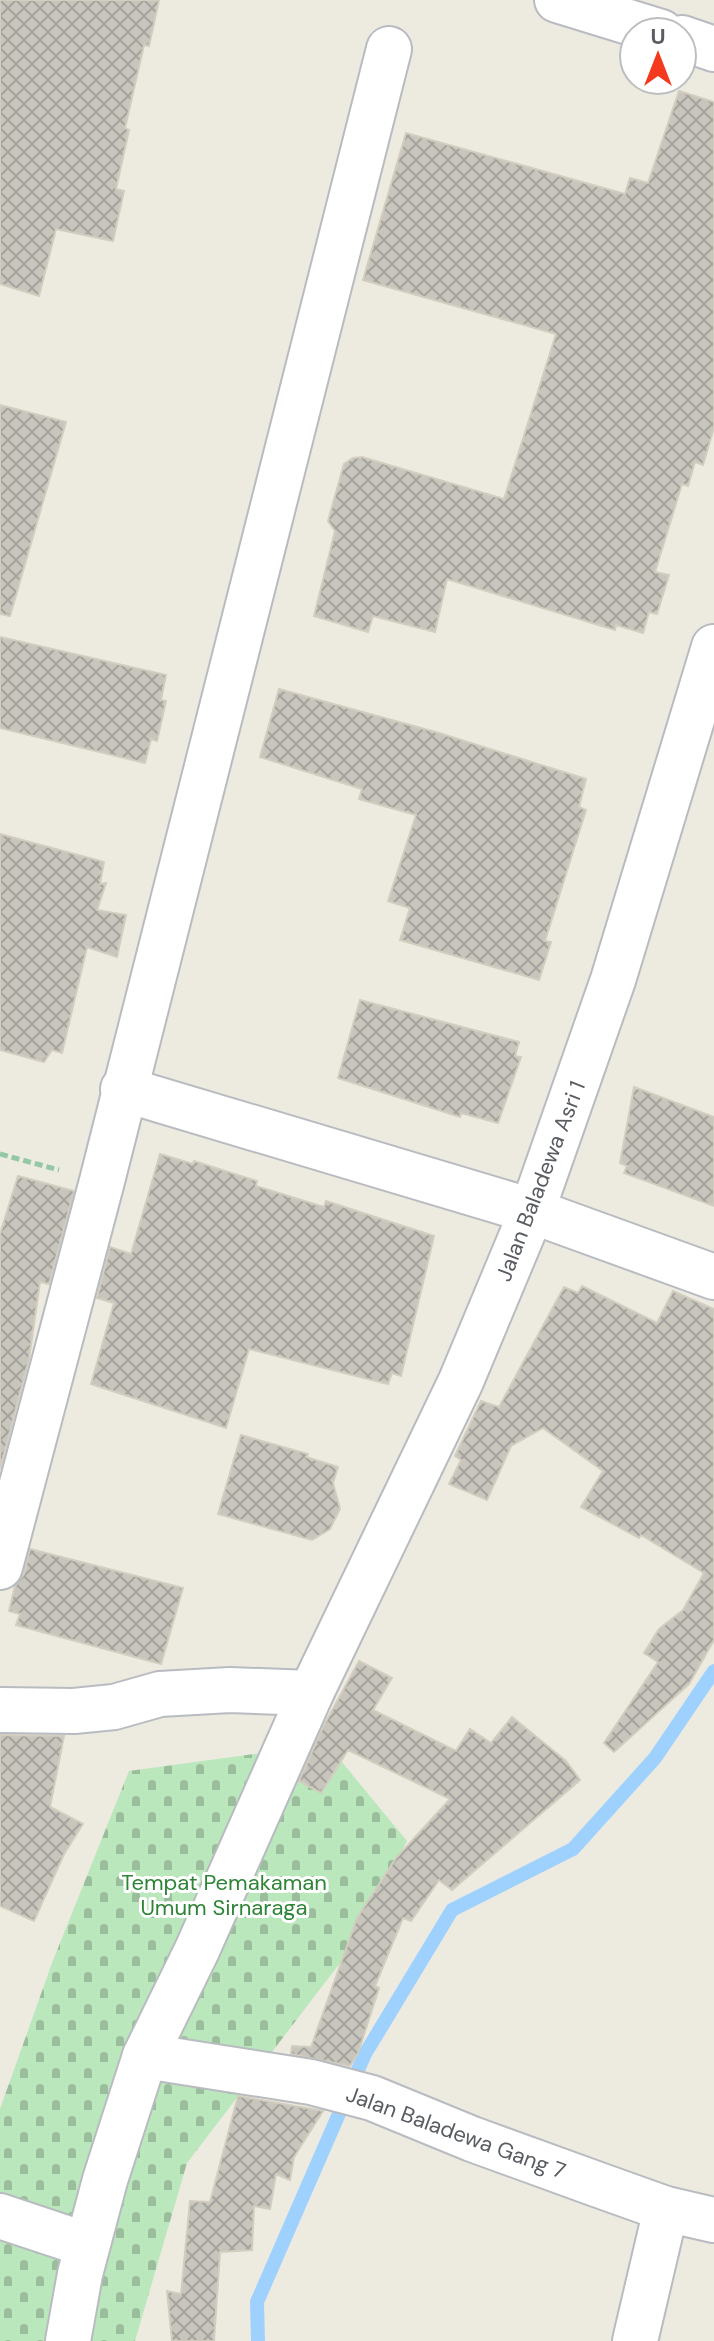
<svg xmlns="http://www.w3.org/2000/svg" width="714" height="2341" viewBox="0 0 714 2341" font-family="'DM Sans',sans-serif">
<style>
.cemetery{fill:url(#cemetery-stones)}
.lines{fill:none;stroke-linecap:round;stroke-linejoin:round}
.stream{stroke:#9fd1ff;stroke-width:14}
.building{fill:url(#building-cross-hatch);stroke:#d2cdbe;stroke-width:2}
.minor-casing{stroke:#b8bbc0;stroke-width:48}
.path{stroke:#93c8a4;stroke-width:5;stroke-dasharray:8 4;stroke-linecap:butt}
.minor{stroke:#fff;stroke-width:44}
.labels{text-anchor:middle;stroke-width:6;stroke-linejoin:round;paint-order:stroke}
.street-label{font-size:22px;fill:#595d62;stroke:#fff}
.park-label{font-size:22px;fill:#2e8436;stroke:#fff}
</style>
<defs>
<pattern id="cemetery-stones" width="16" height="16" patternUnits="userSpaceOnUse" patternTransform="scale(2)"><rect width="16" height="16" fill="#bae7bc"/><path d="M2 7V4a2 2 0 0 1 4 0v3zM10 15v-3a2 2 0 0 1 4 0v3z" fill="#9abe9c"/></pattern>
<pattern id="building-cross-hatch" width="8" height="8" patternUnits="userSpaceOnUse" patternTransform="scale(2)"><rect width="8" height="8" fill="#c8c5bd"/><path d="M0 0l8 8M0 8l8-8" fill="none" stroke="#a5a39d"/></pattern>
</defs>
<rect width="100%" height="100%" fill="#edebe0"/>
<polygon class="cemetery" points="327,1744 407,1841 340,1963 187,2163 135,2341 0,2341 0,2109 52,1963 129,1771"/>
<g class="lines">
<polyline class="stream" points="258,2341 257,2302 365,2054 452,1910 573,1849 655,1758 714,1671"/>
</g>
<g class="building">
<polygon points="0,0 159,0 149,46 144,45 125,128 129,130 116,189 124,191 113,241 56,229 39,296 0,284"/>
<polygon points="679,91 714,102 714,428 703,465 695,462 688,486 682,484 655,572 669,575 657,614 649,612 643,633 616,625 615,630 447,579 435,632 373,616 368,632 314,616 335,531 328,521 344,464 353,458 362,457 504,499 556,334 363,280 406,133 625,194 630,178 648,183"/>
<polygon points="0,405 66,422 10,616 0,614"/>
<polygon points="0,637 166,675 161,700 166,701 157,741 151,739 145,763 0,728"/>
<polygon points="279,689 439,733 586,779 579,807 586,810 545,941 551,942 539,980 400,940 410,908 388,901 416,815 359,799 362,789 260,757"/>
<polygon points="0,834 104,862 100,884 106,883 97,910 126,915 117,957 87,947 62,1053 52,1050 44,1062 0,1050"/>
<polygon points="360,1000 519,1042 515,1056 521,1057 498,1123 461,1113 460,1117 338,1078"/>
<polygon points="634,1087 714,1117 714,1206 624,1173 627,1166 620,1163"/>
<polygon points="160,1154 193,1164 194,1161 257,1181 256,1186 324,1207 326,1201 434,1236 401,1376 392,1373 388,1384 249,1349 226,1428 91,1384 114,1303 97,1298 110,1247 131,1254"/>
<polygon points="18,1176 74,1191 49,1284 40,1282 29,1359 0,1469 0,1234"/>
<polygon points="582,1286 657,1323 673,1291 714,1309 714,1640 689,1684 614,1752 604,1743 658,1662 644,1653 659,1629 683,1610 704,1573 641,1535 639,1538 581,1507 603,1471 543,1428 511,1446 487,1500 449,1484 461,1460 455,1456 481,1401 499,1407 564,1287 578,1293"/>
<polygon points="241,1435 308,1454 306,1457 338,1467 333,1483 340,1509 330,1529 312,1540 218,1514"/>
<polygon points="30,1549 183,1588 161,1664 16,1625 20,1614 9,1611 15,1586 24,1574"/>
<polygon points="359,1661 392,1678 373,1710 456,1751 470,1729 491,1743 512,1717 566,1761 580,1780 452,1890 439,1880 411,1921 403,1918 375,1986 379,1988 358,2053 350,2066 291,2054 292,2046 311,2047 357,1918 396,1858 450,1799 348,1750 321,1793 299,1781 323,1727"/>
<polygon points="0,1735 64,1736 50,1807 83,1824 64,1854 34,1921 0,1906"/>
<polygon points="238,2096 323,2111 294,2157 290,2180 276,2174 270,2209 254,2206 252,2250 220,2252 214,2341 172,2341 167,2291 181,2294 190,2201 210,2202"/>
</g>
<g class="lines">
<g class="minor-casing">
<g id="minor">
<polyline points="557,0 661,32"/>
<polyline points="682,38 714,49"/>
<polyline points="123,1089 532,1211 714,1277"/>
<polyline points="0,1567 102,1181 389,49"/>
<polyline points="0,1710 74,1711 114,1707 160,1694 230,1690 311,1693"/>
<polyline points="145,2056 311,2082 372,2098 472,2139 596,2184 666,2209 714,2220"/>
<polyline points="0,2216 87,2245"/>
<polyline points="68,2341 80,2274 105,2180 145,2056 197,1950 311,1693 461,1381 532,1211 613,980 714,647"/>
<polyline points="635,2341 666,2209"/>
</g>
</g>
<polyline class="path" points="0,1154 59,1170"/>
<use href="#minor" class="minor"/>
</g>
<g class="labels">
<g class="street-label">
<text transform="translate(540 1181) rotate(-69)" y="8">Jalan Baladewa Asri 1</text>
<text transform="translate(456 2132) rotate(20)" y="8">Jalan Baladewa Gang 7</text>
</g>
<g class="park-label">
<text x="224" y="1890">Tempat Pemakaman<tspan x="224" dy="25">Umum Sirnaraga</tspan></text>
</g>
</g>
<g transform="translate(658 56)"><circle r="38" fill="#ffffff" stroke="#bdbec0" stroke-width="2"/>
<path d="M0-6L14 30L0 20L-14 30Z" fill="#f4391f"/>
<text y="-12" font-size="22" font-weight="bold" text-anchor="middle" fill="#595d62">U</text>
</g>
</svg>
